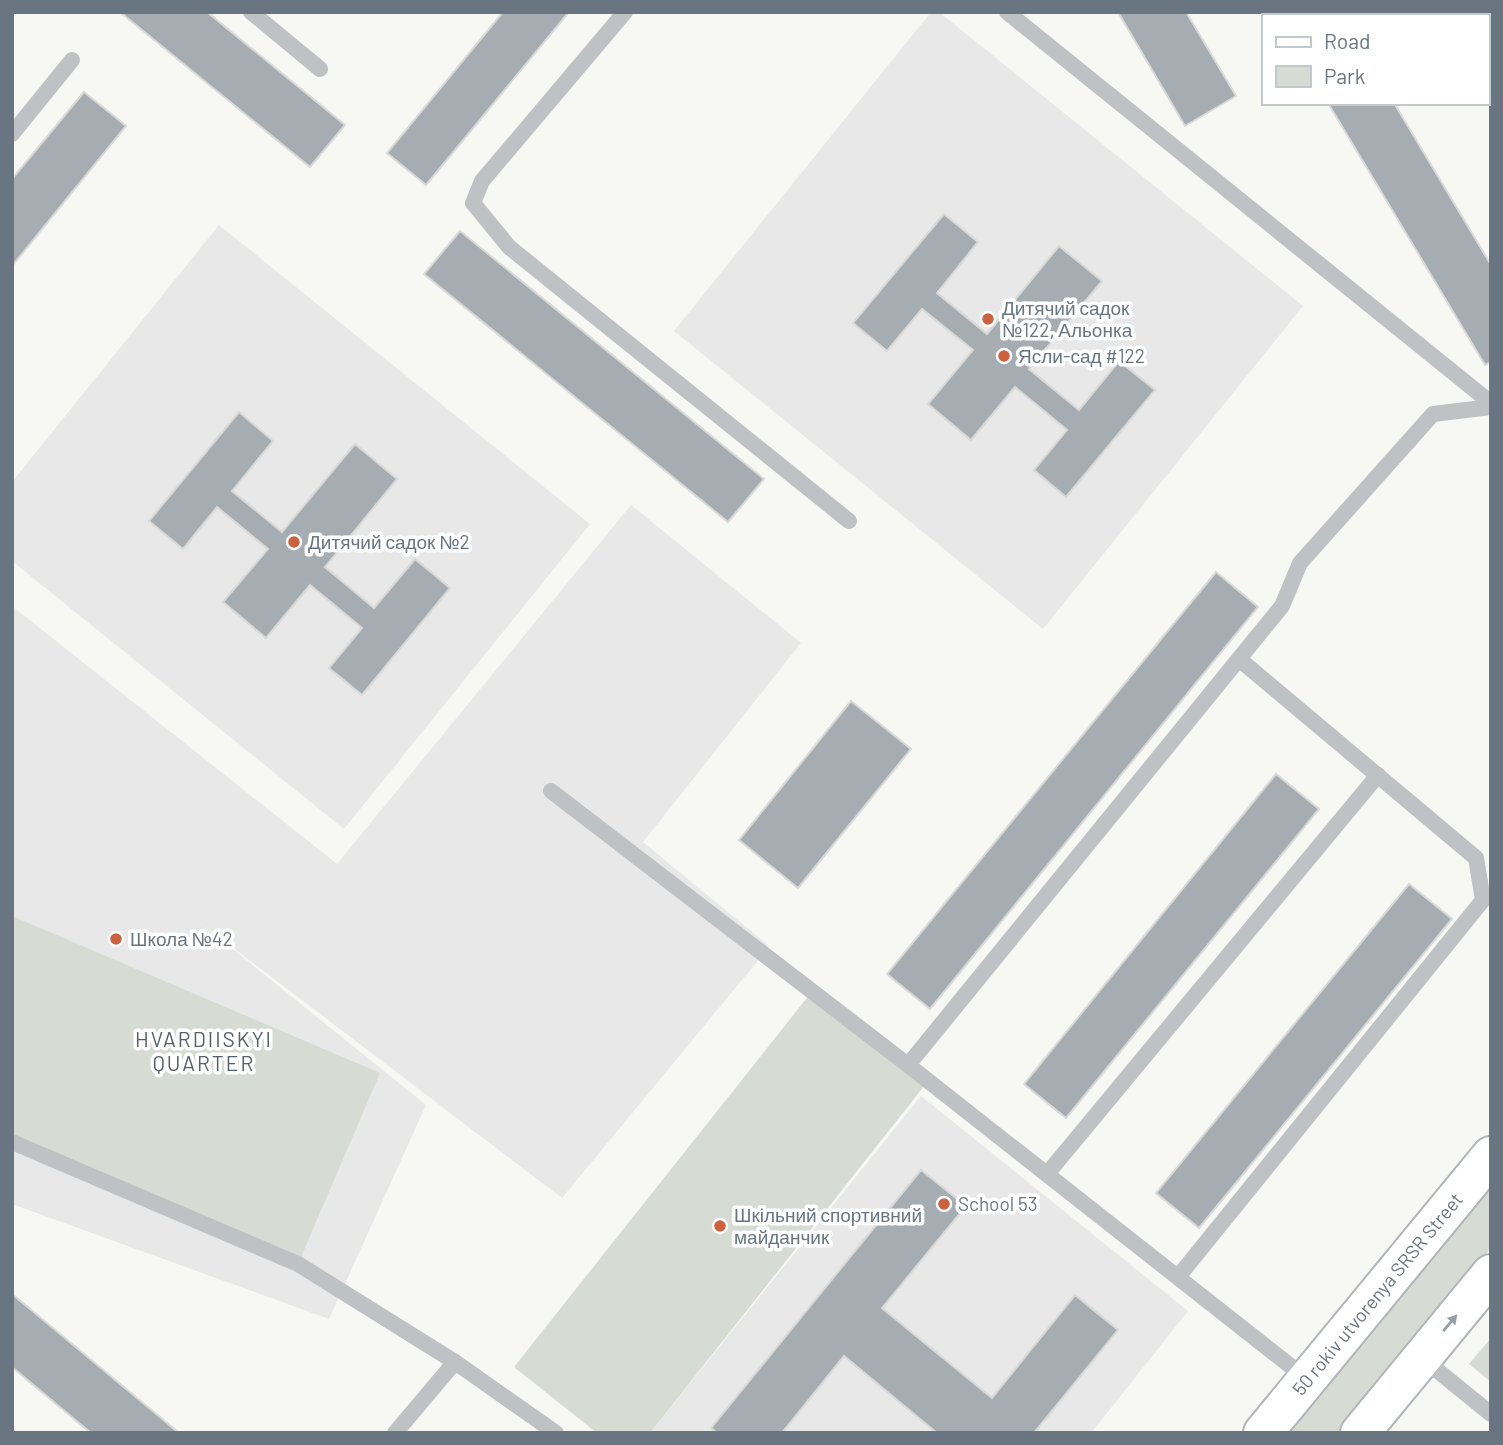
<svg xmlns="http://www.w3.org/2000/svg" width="1503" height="1445" viewBox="0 0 1503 1445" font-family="Barlow,sans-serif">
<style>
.built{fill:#e7e8e7}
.green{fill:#d6dbd4}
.building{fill:#a6adb2;stroke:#d8d8d7;stroke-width:2}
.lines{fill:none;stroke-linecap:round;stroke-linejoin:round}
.secondary-casing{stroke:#b1b5b9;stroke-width:42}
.lane{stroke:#bec2c5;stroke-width:16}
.secondary{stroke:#fff;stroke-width:38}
.oneway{fill:#969fa7}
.poi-dot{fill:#ce613d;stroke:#fff;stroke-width:2.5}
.labels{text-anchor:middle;stroke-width:7;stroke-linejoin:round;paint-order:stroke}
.poi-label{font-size:19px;fill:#697681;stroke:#fff;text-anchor:start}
.street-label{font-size:19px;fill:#697681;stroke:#fff}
.neighbourhood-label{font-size:21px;letter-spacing:2px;fill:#566068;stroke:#fff}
</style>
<rect width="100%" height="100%" fill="#f7f7f4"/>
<g class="built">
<polygon points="931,12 939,12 1303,306 1043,629 674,331"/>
<polygon points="219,225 590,524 344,829 12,561 12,482"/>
<polygon points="631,505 801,643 643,842 768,945 765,952 562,1198 198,921 426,1105 329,1319 12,1204 12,606 337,864"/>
<polygon points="921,1096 1188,1311 1091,1433 650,1433"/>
</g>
<g class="green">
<polygon points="12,916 380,1073 298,1264 12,1142"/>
<polygon points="810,994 925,1085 650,1433 597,1433 514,1367"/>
<polygon points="1491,1180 1491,1248 1340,1433 1285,1433"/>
<polygon points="1491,1338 1491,1382 1469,1364"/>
</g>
<g class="building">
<polygon points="120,12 207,12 345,125 310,167"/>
<polygon points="503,12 569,12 426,185 387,153"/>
<polygon points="1118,12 1186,12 1236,96 1185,126"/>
<polygon points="1290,12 1340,12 1342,16 1284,16"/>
<polygon points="84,92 126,126 12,266 12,179"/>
<polygon points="1328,103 1394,103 1491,265 1491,362 1485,365"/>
<polygon points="944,214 978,242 937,293 987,334 1059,246 1102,281 1029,369 1079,410 1119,361 1155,390 1066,497 1034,470 1067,430 1015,387 971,440 928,404 973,350 922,309 887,351 853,323"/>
<polygon points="460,231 764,479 728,522 424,274"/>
<polygon points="239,412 273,441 232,491 282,532 355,444 397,479 325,567 374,608 415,559 450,588 362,695 329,668 362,628 310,585 266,638 223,602 268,549 217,507 183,549 149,521"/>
<polygon points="1216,572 1258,607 930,1009 887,974"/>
<polygon points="851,701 911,749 798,888 739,840"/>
<polygon points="1276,774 1319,809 1066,1118 1024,1084"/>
<polygon points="1409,884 1452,919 1199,1228 1156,1193"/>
<polygon points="921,1170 966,1206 882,1308 992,1398 1075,1295 1118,1330 1034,1433 937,1433 844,1356 782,1433 717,1433 711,1428"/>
<polygon points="12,1294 179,1433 91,1433 12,1367"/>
</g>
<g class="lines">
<g class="secondary-casing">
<g id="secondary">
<path id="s1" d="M1263,1433l228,-277"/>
<polyline points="1360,1433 1491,1274"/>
</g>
</g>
<g class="lane">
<polyline points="251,12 320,69"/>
<polyline points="625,12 482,181 473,203 509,247 849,521"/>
<polyline points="1007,12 1491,403"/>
<polyline points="12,134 72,60"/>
<polyline points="551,791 908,1065 1307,1379"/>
<polyline points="908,1065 1282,606 1300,563 1433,414 1491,407"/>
<polyline points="12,1142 298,1264 455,1362"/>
<polyline points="1047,1174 1378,775"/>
<polyline points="1178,1277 1483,900 1476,858 1239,659"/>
<polyline points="1422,1358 1491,1414"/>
<polyline points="395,1433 455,1362 556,1433"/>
</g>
<use href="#secondary" class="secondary"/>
</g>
<defs><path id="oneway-solid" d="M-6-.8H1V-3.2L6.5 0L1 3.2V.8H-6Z" transform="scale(1.75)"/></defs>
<use class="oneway" href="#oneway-solid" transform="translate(1450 1323) rotate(-50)"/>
<g class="poi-dot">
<circle cx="988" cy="319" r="7"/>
<circle cx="1004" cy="356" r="7"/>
<circle cx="294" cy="542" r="7"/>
<circle cx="116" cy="939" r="7"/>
<circle cx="944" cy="1204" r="7"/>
<circle cx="720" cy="1226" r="7"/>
</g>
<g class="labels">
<g class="poi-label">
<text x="1002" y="315">Дитячий садок<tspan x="1002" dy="22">№122, Альонка</tspan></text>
<text x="1018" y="363">Ясли-сад #122</text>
<text x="308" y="549">Дитячий садок №2</text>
<text x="130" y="946">Школа №42</text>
<text x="958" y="1211">School 53</text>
<text x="734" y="1222">Шкільний спортивний<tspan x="734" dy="22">майданчик</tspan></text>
</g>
<g class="street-label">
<text dy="7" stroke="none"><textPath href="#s1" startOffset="180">50 rokiv utvorenya SRSR Street</textPath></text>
</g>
<g class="neighbourhood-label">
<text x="204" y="1047">HVARDIISKYI<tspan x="204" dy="24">QUARTER</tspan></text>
</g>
</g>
<rect width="1503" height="1445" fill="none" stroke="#697681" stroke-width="28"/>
<rect x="1262" y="14" width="228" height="91" fill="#ffffff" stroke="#c3c8cd" stroke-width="2"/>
<rect x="1276" y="37" width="35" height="10" fill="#ffffff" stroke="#c3c8cd" stroke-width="2"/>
<text x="1324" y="49" font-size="21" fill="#697681">Road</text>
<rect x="1276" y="66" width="35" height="21" fill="#d6dbd4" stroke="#c3c8cd" stroke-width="2"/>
<text x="1324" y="84" font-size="21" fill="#697681">Park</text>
</svg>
